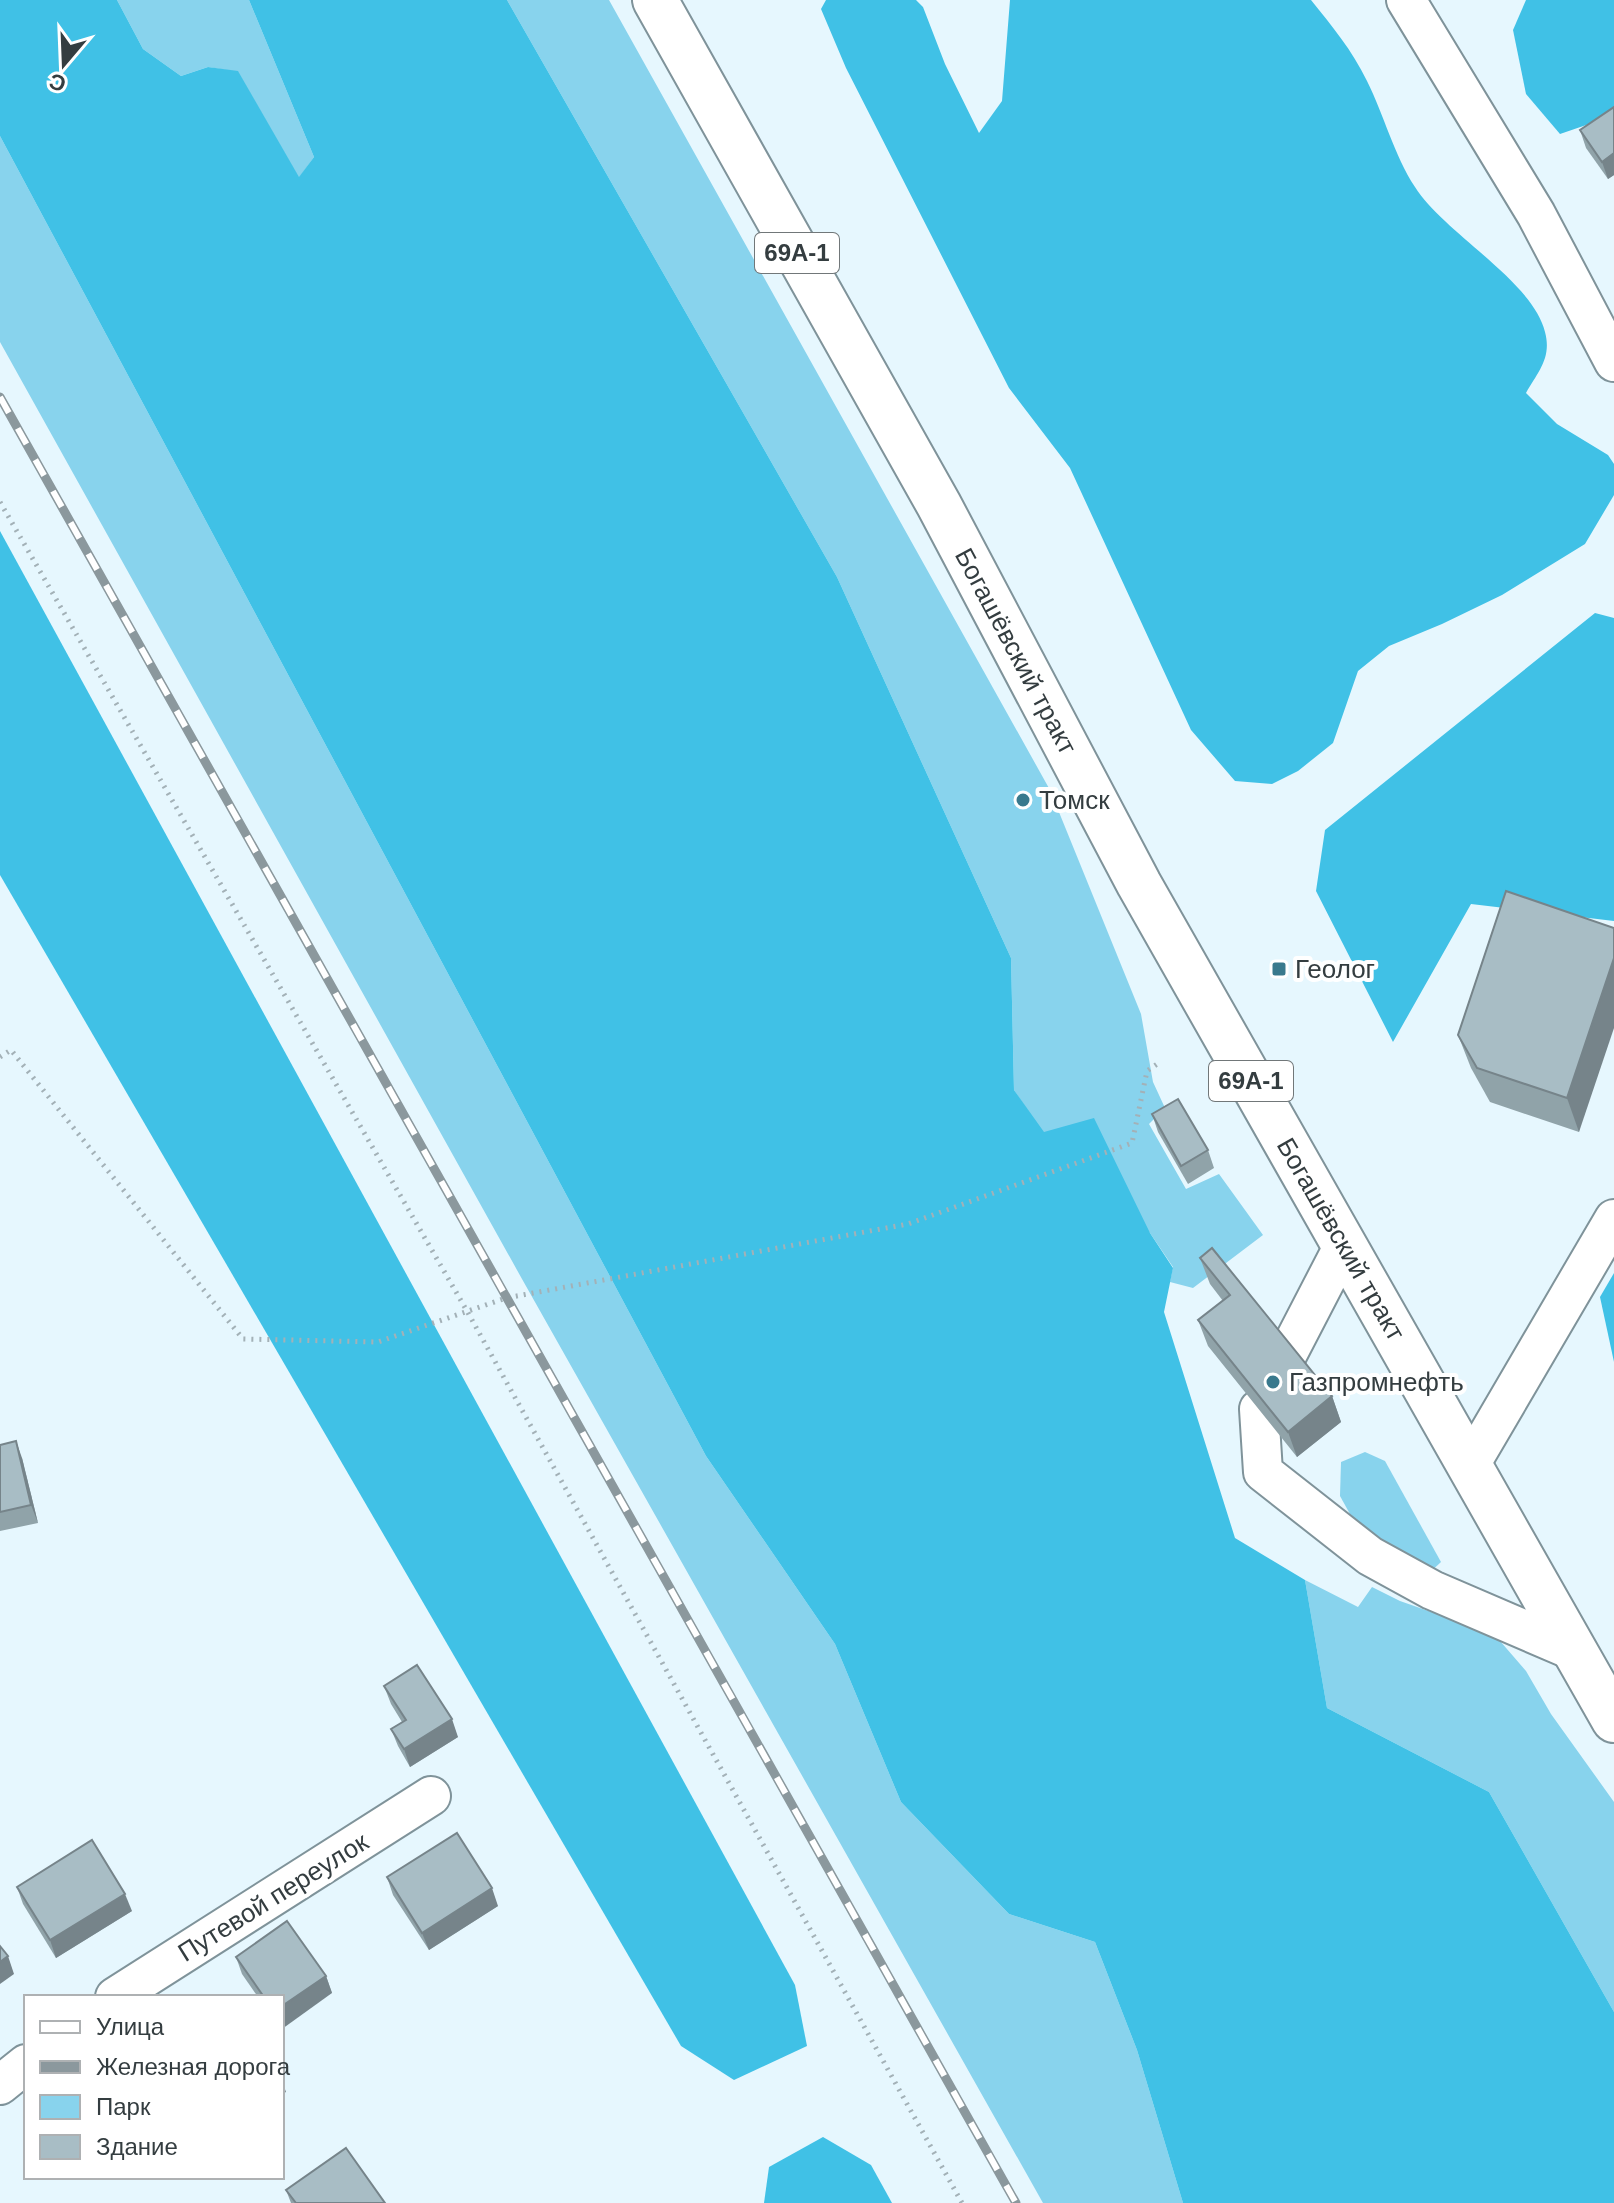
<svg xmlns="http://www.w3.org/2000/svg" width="1614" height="2203" viewBox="0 0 1614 2203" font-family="Arial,sans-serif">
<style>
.green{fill:#88d3ed}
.forest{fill:#40c1e6}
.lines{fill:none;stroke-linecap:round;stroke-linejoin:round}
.minor-casing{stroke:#7f939a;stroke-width:42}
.major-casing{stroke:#7f939a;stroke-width:48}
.path{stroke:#a3b1b7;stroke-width:5;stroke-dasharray:2 6;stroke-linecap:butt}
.minor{stroke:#fff;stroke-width:38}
.major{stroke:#fff;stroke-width:44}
.rail-casing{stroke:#8b989d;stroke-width:9}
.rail{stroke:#fff;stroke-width:6;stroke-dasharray:18;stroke-linecap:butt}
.wall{fill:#90a3a9}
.shaded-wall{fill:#76848a}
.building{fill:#a8bdc5;stroke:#76848a;stroke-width:2}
.poi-dot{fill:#39798d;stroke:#fff;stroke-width:3}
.labels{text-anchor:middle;stroke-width:8;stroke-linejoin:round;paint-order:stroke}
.shield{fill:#fff;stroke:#717779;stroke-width:2}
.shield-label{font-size:24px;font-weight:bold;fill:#343d40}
.street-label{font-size:26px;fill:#343d40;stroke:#fff}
.poi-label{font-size:26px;fill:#343d40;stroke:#fff;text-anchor:start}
</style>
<rect width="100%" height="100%" fill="#e6f7fe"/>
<g class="green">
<polygon points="117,0 249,0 314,157 299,178 238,72 208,67 181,76 143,49"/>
<polygon points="507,0 609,0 1050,790 1141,1014 1153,1082 1165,1108 1149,1124 1186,1189 1219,1174 1263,1235 1193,1288 1170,1282 1173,1267 1150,1233 1043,1133 1014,1090 1011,958 837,577"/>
<polygon points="0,136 706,1456 835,1644 901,1802 1009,1914 1095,1942 1137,2050 1183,2203 1043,2203 522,1279 0,342"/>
<polygon points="1365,1452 1385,1461 1441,1562 1426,1576 1361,1534 1340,1496 1341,1462"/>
<polygon points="1305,1580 1358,1607 1372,1587 1400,1601 1494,1634 1526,1671 1551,1714 1614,1802 1614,2012 1489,1792 1327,1708"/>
</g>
<g class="forest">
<polygon points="0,0 117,0 143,49 181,76 208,67 238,71 299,177 314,157 249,0 507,0 837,577 1011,958 1014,1090 1044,1132 1094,1118 1150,1233 1173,1268 1164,1312 1235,1538 1305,1580 1327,1708 1489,1792 1614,2012 1614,2203 1183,2203 1137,2050 1095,1942 1009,1914 901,1802 835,1644 706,1456 0,136"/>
<path d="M826,0h90l7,7 22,57 34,69 23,-32 8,-101h301c21,26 41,50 56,81 17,34 27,74 48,106 29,46 118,94 130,145 7,26 -7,40 -19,61l31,31 51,31 6,9v31l-29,49 -83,51 -60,29 -53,22 -31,25 -25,72 -35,28 -26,13 -37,-3 -44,-51 -121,-262 -61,-80 -163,-320 -25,-59z"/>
<polygon points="1526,0 1614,0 1614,110 1595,122 1560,134 1526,94 1513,30"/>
<polygon points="0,531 795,1985 807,2046 734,2080 681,2046 0,875"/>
<polygon points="1595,613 1614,618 1614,921 1471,904 1393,1042 1316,891 1325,830"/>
<polygon points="1614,1273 1614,1362 1600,1297"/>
<polygon points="823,2137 871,2165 892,2203 764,2203 769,2167"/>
</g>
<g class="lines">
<g class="minor-casing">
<g id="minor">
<polyline points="1406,0 1536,214 1614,362"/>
<polyline points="1287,1355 1344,1245"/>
<polyline points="1259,1409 1263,1472 1370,1556 1432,1590 1574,1651"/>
<polyline points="1470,1465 1614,1219"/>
<polyline points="115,1997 431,1796"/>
<polyline points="0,2085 26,2064"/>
</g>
</g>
<g class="major-casing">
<polyline id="major" points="655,0 939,505 1139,884 1614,1720"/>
</g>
<g class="path">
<polyline points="0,502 467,1311 962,2203"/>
<polyline points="0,1057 11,1050 243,1339 378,1342 506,1298 908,1224 1132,1143 1147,1071 1160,1062"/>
</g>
<use href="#minor" class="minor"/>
<use href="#major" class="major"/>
<g class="rail-casing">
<polyline id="rail" points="0,397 1016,2203"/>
</g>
<use href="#rail" class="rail"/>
</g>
<g class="wall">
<polygon points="1614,107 1614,175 1608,179 1586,148 1580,130"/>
<polygon points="1614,928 1579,1132 1490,1102 1471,1068 1458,1035"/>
<polygon points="1152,1114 1208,1150 1214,1168 1188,1184 1158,1132"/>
<polygon points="1200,1258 1332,1396 1341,1422 1297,1457 1208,1346 1198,1320 1223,1301 1210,1284"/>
<polygon points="0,1445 22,1458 38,1523 0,1531"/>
<polygon points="384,1686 458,1737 410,1767 398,1746 391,1729 402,1722 391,1704"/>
<polygon points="387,1877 498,1906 429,1950 393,1895"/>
<polygon points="17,1887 132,1911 56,1958 23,1904"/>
<polygon points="236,1957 326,1976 332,1993 282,1997 258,1997 242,1974"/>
<polygon points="286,2190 385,2203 291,2203"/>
</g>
<g class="shaded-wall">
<polygon points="1614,153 1614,175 1608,179 1602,162"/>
<polygon points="1614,958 1614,1028 1579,1132 1567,1098"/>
<polygon points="1332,1396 1341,1422 1297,1457 1288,1432"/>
<polygon points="16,1441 22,1458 38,1523 31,1505"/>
<polygon points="452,1719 458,1737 410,1767 404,1749"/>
<polygon points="492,1888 498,1906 429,1950 422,1933"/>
<polygon points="125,1894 132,1911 56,1958 50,1940"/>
<polygon points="8,1956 14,1974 0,1984 0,1962"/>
<polygon points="326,1976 332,1993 282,2029 282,2006"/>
<polygon points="282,2081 286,2092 282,2094"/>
</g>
<g class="building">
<polygon points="1614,107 1614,153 1602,162 1580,130"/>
<polygon points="1506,891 1614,928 1614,958 1567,1098 1477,1068 1458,1035"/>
<polygon points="1178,1099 1208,1150 1181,1166 1152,1114"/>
<polygon points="1212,1248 1332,1396 1288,1432 1198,1320 1230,1295 1200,1258"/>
<polygon points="16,1441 31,1505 0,1512 0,1445"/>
<polygon points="417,1665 452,1719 404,1749 391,1729 406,1720 384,1686"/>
<polygon points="457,1833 492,1888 422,1933 387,1877"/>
<polygon points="92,1840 125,1894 50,1940 17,1887"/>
<polygon points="287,1921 326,1976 282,2006 282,1997 264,1997 236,1957"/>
<polygon points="0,1946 8,1956 0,1962"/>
<polygon points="346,2148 385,2203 296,2203 286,2190"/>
</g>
<g class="poi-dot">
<circle cx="1023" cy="800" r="8"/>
<rect x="1271" y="961" width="16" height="16" rx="4"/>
<circle cx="1273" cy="1382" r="8"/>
</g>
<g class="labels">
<g class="shield">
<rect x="755" y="233" width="84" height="40" rx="6"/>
<rect x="1209" y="1061" width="84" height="40" rx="6"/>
</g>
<g class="shield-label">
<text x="797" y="261">69А-1</text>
<text x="1251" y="1089">69А-1</text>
</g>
<g class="street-label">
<text transform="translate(1016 651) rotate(62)" y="9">Богашёвский тракт</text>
<text transform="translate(1341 1239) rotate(60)" y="9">Богашёвский тракт</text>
<text transform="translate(273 1897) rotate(-32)" y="9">Путевой переулок</text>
</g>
<g class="poi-label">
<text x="1039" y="809">Томск</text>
<text x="1295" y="978">Геолог</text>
<text x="1289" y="1391">Газпромнефть</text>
</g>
</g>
<rect x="24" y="1995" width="260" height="184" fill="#ffffff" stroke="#aeb1b3" stroke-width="2"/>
<rect x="40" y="2021" width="40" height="12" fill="#ffffff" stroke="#aeb1b3" stroke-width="2"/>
<text x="96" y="2035" font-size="24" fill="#343d40">Улица</text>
<rect x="40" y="2061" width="40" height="12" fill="#8b989d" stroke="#aeb1b3" stroke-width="2"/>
<text x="96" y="2075" font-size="24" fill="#343d40">Железная дорога</text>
<rect x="40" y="2095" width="40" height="24" fill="#88d3ed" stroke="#aeb1b3" stroke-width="2"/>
<text x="96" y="2115" font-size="24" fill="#343d40">Парк</text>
<rect x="40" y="2135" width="40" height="24" fill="#a8bdc5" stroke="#aeb1b3" stroke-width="2"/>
<text x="96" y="2155" font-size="24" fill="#343d40">Здание</text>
<g transform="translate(64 64) rotate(199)" stroke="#ffffff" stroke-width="6" paint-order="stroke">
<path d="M0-6L14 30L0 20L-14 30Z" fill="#343d40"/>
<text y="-12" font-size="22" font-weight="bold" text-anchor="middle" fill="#343d40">С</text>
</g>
</svg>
